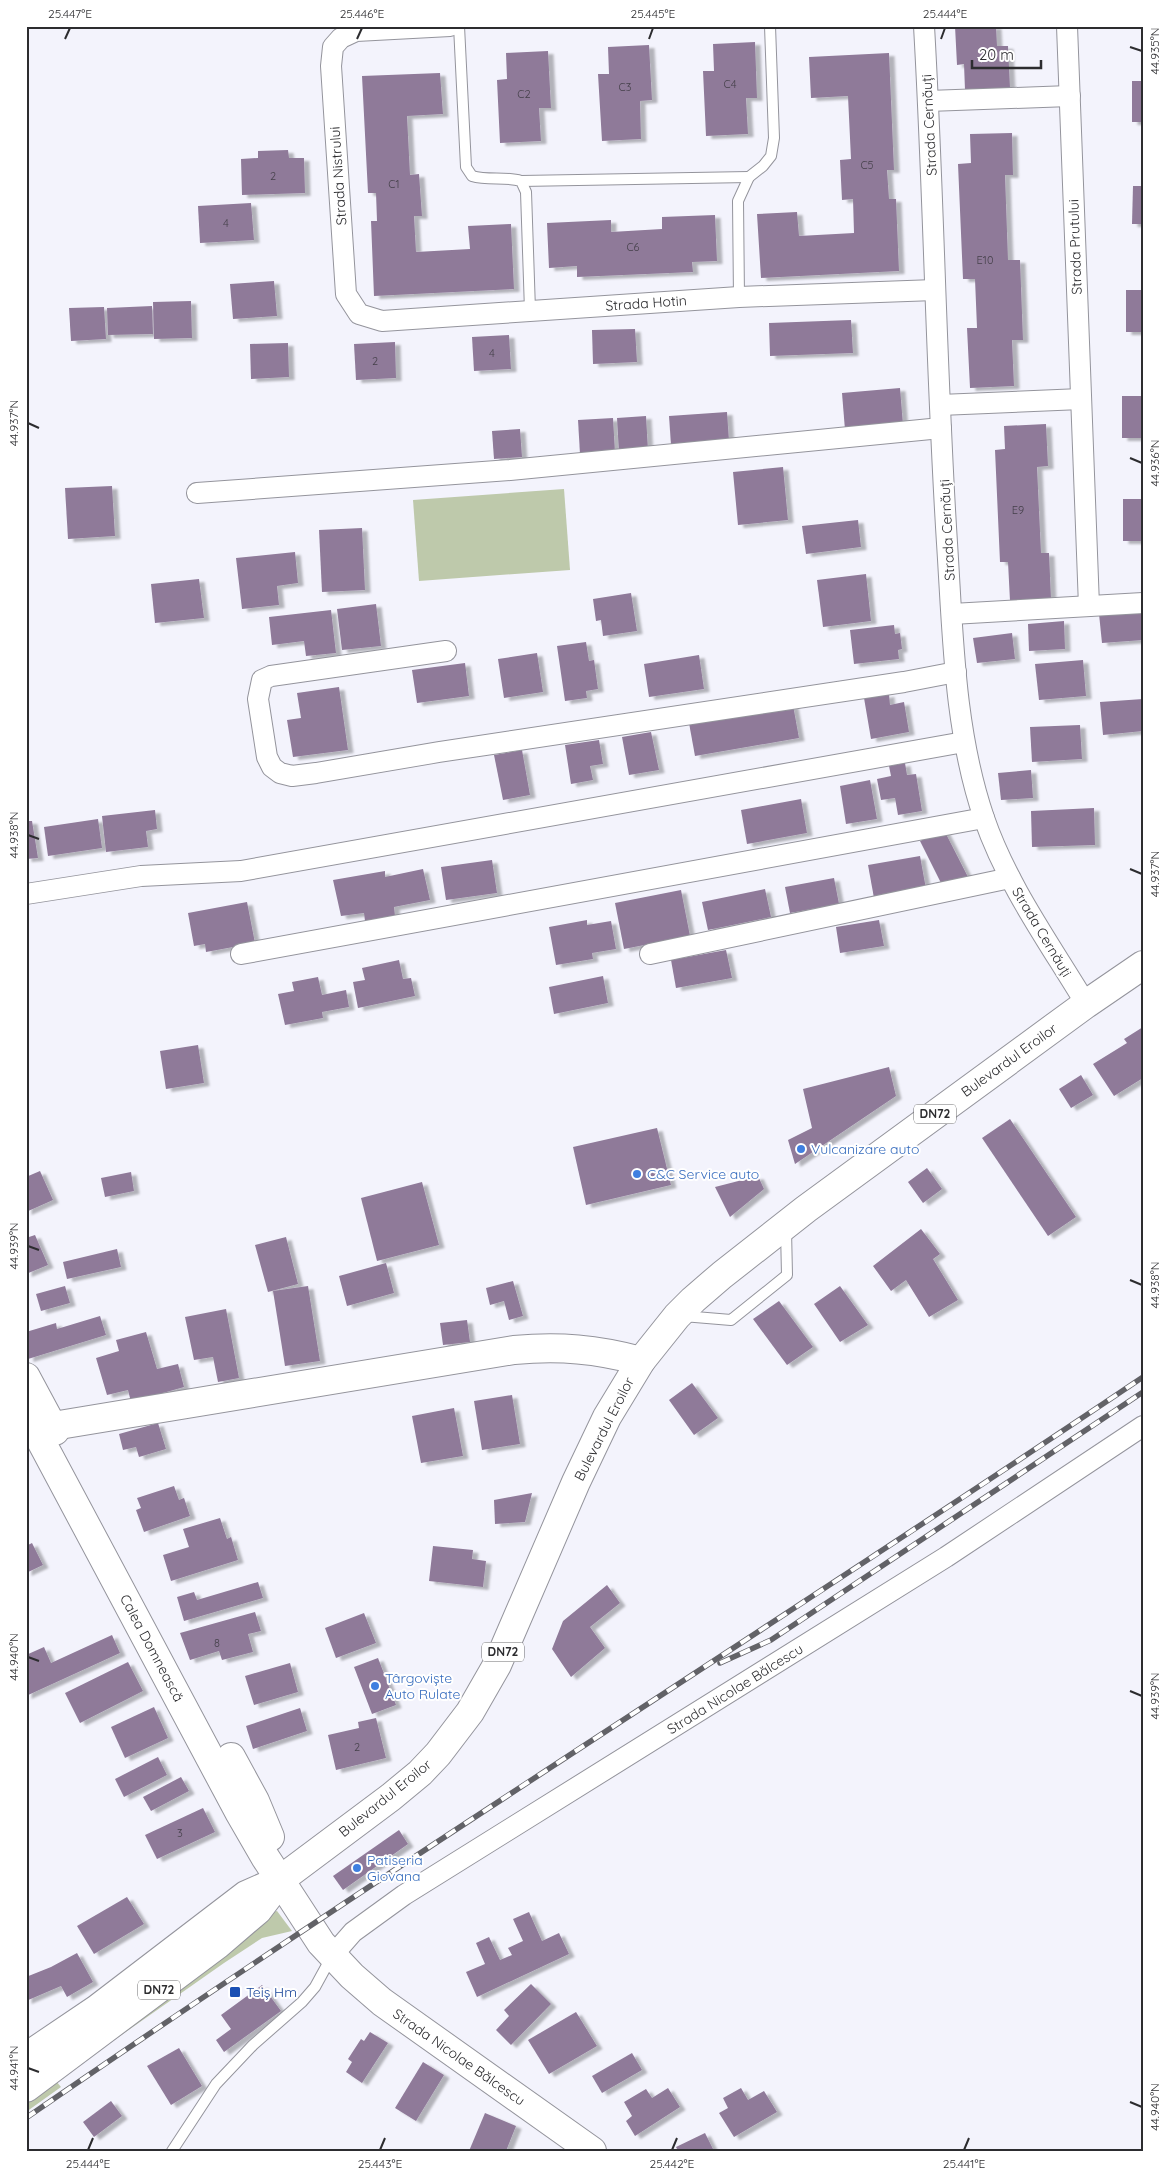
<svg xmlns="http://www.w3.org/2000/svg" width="1169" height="2177" viewBox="0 0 1169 2177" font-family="Quicksand,sans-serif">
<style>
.green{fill:#bec9ab}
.building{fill:#8f7a99;filter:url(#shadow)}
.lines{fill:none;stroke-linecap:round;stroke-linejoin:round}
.lane-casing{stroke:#94949c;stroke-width:12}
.street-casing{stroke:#94949c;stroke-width:22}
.secondary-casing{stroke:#94949c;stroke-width:30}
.primary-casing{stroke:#94949c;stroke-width:30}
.lane{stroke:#fff;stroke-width:10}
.street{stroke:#fff;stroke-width:20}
.secondary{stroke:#fff;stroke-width:28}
.primary{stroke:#fff;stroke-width:28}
.rail-casing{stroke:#626267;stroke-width:5.5}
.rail{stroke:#fff;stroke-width:4;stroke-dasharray:11;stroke-linecap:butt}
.ticks{fill:none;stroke:#2c2c2f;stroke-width:2}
.shop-dot{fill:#3f7fe0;stroke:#fff;stroke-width:2}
.transit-dot{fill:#1a4fb4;stroke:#fff;stroke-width:2}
.labels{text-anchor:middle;stroke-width:4;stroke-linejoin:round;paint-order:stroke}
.number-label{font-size:11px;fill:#45404a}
.shield{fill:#fff;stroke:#6b6b6d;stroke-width:1}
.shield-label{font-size:12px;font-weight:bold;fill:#2c2c2f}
.street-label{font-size:14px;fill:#2c2c2f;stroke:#fff}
.shop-label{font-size:14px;fill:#366cbe;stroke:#fff;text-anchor:start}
.transit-label{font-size:14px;fill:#164399;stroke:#fff;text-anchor:start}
.neatline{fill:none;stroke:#2c2c2f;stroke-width:2}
.ticks-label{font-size:12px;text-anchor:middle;fill:#2c2c2f}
</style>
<defs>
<filter id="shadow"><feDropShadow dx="5.5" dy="3" stdDeviation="1" flood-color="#0004"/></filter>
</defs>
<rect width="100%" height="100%" fill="#f3f3fc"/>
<g class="green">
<polygon points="564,489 570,570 419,581 413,500"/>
<polygon points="277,1911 292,1931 262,1938 224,1963 56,2081 61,2087 26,2112 26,2095 269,1913"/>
</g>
<g class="building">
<polygon points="955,26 996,26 997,46 1008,46 1010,88 965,90 964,64 957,65"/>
<polygon points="755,42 757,98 746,98 748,134 706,136 703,71 714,71 713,44"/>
<polygon points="649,45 652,100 640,101 641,139 602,141 598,74 609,74 608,47"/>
<polygon points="548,51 551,108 539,108 541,141 500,143 497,80 507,79 506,53"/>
<polygon points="889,53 894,170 887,170 889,199 896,199 899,271 761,278 757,214 797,212 799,236 854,233 853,199 842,200 840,160 851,159 848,96 811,98 809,57"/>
<polygon points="440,73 443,114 407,116 410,175 419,174 422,216 414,216 416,252 470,249 468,226 511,224 514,289 374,296 371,221 377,221 376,193 368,193 362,76"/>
<rect x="1132" y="81" width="11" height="41"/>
<polygon points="1012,133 1013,175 1005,175 1008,260 1020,260 1023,340 1012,340 1014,386 970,388 967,328 977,328 975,279 963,279 958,164 971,163 970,134"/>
<polygon points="288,150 289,158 304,158 305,193 242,195 241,159 258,158 258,151"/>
<polygon points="1133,186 1143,186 1143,224 1132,224"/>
<polygon points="251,203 254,240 200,243 198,206"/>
<polygon points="715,215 717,261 692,262 693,272 577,277 577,266 549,268 547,223 611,220 611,232 662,229 662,217"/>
<polygon points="274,281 277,316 233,319 230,284"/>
<rect x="1126" y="290" width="17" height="42"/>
<polygon points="191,301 192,338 154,339 153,302"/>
<polygon points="152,306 153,334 108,335 107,308"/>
<polygon points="104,307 106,339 71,341 69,308"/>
<polygon points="851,320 853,353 770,356 769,323"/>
<polygon points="635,329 637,362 593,364 592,330"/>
<polygon points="509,335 511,369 474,371 472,337"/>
<polygon points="395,342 396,378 356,380 354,344"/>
<polygon points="288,343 289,377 251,379 250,344"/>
<polygon points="900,388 903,425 845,430 842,393"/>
<rect x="1122" y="396" width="21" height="42"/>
<polygon points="727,412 729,441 671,445 669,416"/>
<polygon points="646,416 648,451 619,453 617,418"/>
<polygon points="613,418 615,453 580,454 578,420"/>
<polygon points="1046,424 1048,466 1037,467 1041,553 1049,553 1051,599 1010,601 1008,562 1000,562 995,450 1005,449 1004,426"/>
<polygon points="520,429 522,457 494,459 492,431"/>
<polygon points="783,467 788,520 738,525 733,472"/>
<polygon points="112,486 115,536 68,539 65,488"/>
<rect x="1123" y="499" width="20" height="42"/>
<polygon points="858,520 861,547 806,554 802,526"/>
<polygon points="362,528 365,590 322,592 319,530"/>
<polygon points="295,552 298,583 277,586 279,605 242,609 236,558"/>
<polygon points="866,574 871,621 823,627 817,580"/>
<polygon points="199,579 204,618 155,623 151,584"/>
<polygon points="631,593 637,631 603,636 601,620 596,621 593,599"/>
<polygon points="376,604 381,646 342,650 337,609"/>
<polygon points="331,610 336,653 306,656 304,641 272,645 269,617"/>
<polygon points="1143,611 1143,640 1102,643 1099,614"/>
<polygon points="1064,621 1065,649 1029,651 1028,624"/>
<polygon points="894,625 895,634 900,633 902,649 898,650 899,659 854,664 850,630"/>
<polygon points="1012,633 1015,659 977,663 973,638"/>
<polygon points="586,642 589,661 594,660 598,689 586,691 587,698 565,701 557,646"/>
<polygon points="537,653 543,692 504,698 498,659"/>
<polygon points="699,655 704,689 649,697 644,664"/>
<polygon points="1083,660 1086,696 1039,700 1035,664"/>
<polygon points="465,663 469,696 417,703 412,670"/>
<polygon points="339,687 348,750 293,757 287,720 301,718 297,693"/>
<polygon points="889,694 890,705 904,702 909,732 871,739 864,698"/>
<polygon points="1143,699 1143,731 1103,735 1100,702"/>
<polygon points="793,705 799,738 695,756 689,723"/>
<polygon points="1080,725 1082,759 1032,762 1030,727"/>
<polygon points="651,732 659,770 629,775 622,737"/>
<polygon points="599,740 603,764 590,766 593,780 571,784 565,745"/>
<polygon points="522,750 530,795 503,800 494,755"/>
<polygon points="905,763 907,775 916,774 922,811 898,815 895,798 881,800 877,779 891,776 889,766"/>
<polygon points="1031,770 1033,798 1001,800 998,773"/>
<polygon points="870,780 877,819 846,824 840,786"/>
<polygon points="801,799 807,833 747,844 741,810"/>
<polygon points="1094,808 1095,845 1032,847 1031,811"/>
<polygon points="155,810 157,829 146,831 148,847 106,852 102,816"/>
<polygon points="98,819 102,848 48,856 44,827"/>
<polygon points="26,821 32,821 38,858 26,859"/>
<polygon points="944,830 968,877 944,889 920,841"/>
<polygon points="920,856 926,889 874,898 868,865"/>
<polygon points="492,860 497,893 446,900 441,867"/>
<polygon points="423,869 430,900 394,907 395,916 365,921 364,913 341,916 333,880 385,871 385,877"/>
<polygon points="834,878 839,904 790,913 785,887"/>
<polygon points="765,889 771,917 708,930 702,902"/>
<polygon points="681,890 690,936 624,949 615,903"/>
<polygon points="247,902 255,943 206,952 205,944 194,946 188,913"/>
<polygon points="587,920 587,925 611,921 616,949 592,953 593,959 556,965 549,927"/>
<polygon points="879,920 884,946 840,953 836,927"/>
<polygon points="726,950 732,978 676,988 671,960"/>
<polygon points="399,960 403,979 411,978 415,996 358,1008 353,982 365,980 362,968"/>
<polygon points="603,976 608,1003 554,1014 549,987"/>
<polygon points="318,977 322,995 346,990 349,1007 322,1012 323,1018 285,1025 278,994 294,991 292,982"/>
<polygon points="1143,1027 1143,1078 1114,1096 1093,1064 1127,1043 1124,1039"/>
<polygon points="198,1045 204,1083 166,1089 160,1051"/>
<polygon points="889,1067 896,1096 795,1164 788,1140 812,1128 803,1089"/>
<polygon points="1081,1075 1093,1095 1071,1108 1059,1089"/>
<polygon points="1010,1119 1076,1217 1048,1236 982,1138"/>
<polygon points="657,1128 671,1185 586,1205 573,1147"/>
<polygon points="927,1168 942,1189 923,1203 908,1182"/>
<polygon points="40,1171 53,1200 26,1212 26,1177"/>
<polygon points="131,1172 134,1191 105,1197 101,1178"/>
<polygon points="758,1176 764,1189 730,1217 715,1187"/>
<polygon points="422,1182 439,1245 377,1261 361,1198"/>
<polygon points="921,1229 940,1254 933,1259 958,1300 929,1317 906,1280 891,1291 873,1266"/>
<polygon points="35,1235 48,1265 26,1274 26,1238"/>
<polygon points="286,1237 298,1284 268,1292 255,1245"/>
<polygon points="117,1249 121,1267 67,1279 63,1262"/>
<polygon points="386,1263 394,1293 347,1306 339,1276"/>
<polygon points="513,1281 523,1316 509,1320 504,1301 490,1305 486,1288"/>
<polygon points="65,1286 70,1303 41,1311 36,1294"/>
<polygon points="308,1286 320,1361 285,1366 273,1291"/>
<polygon points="840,1286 868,1325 840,1342 814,1304"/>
<polygon points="779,1301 813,1347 787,1365 753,1319"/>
<polygon points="226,1309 239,1378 218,1382 213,1357 194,1360 185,1317"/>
<polygon points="100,1316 106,1335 28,1359 26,1332 56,1323 57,1329"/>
<polygon points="467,1320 470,1342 443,1345 440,1323"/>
<polygon points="146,1332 157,1369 178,1364 184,1387 131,1402 128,1390 107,1395 96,1358 119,1351 116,1340"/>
<polygon points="692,1383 718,1418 694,1435 669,1400"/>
<polygon points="512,1395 520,1444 482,1450 474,1401"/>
<polygon points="454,1408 463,1456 421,1463 412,1416"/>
<polygon points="158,1423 166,1449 139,1457 136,1447 123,1450 119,1434"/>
<polygon points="174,1486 179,1500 184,1498 190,1516 144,1532 136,1510 141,1508 137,1498"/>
<polygon points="532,1493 525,1522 495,1524 494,1500"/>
<polygon points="220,1518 227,1539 231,1537 238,1560 171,1581 163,1555 189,1547 183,1529"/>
<polygon points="32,1543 43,1565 26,1573 26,1546"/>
<polygon points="433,1546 473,1550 472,1559 486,1561 483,1587 429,1581"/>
<polygon points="258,1582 263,1598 184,1621 177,1597 194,1592 197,1600"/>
<polygon points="607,1585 620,1603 590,1627 605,1648 571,1677 552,1649 563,1621"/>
<polygon points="255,1612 261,1631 248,1634 253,1652 222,1660 219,1651 190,1660 180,1633"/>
<polygon points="364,1613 376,1643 336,1658 325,1628"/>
<polygon points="112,1635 120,1653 26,1696 26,1655 44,1647 51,1663"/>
<polygon points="378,1658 396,1705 372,1714 354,1667"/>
<polygon points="128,1662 143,1691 80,1723 65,1693"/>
<polygon points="290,1663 298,1692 254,1705 245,1676"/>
<polygon points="154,1707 168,1738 125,1758 111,1727"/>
<polygon points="300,1708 307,1731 253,1749 246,1726"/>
<polygon points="376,1718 386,1758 336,1770 328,1735 359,1728 358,1722"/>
<polygon points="158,1757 167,1775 124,1797 115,1779"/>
<polygon points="181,1777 189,1791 151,1811 143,1797"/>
<polygon points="203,1808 215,1832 157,1859 145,1835"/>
<polygon points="399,1830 408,1844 343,1890 333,1876"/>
<polygon points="127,1897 144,1924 94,1954 77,1926"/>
<polygon points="529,1912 542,1941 559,1933 569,1954 477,1997 466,1972 485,1964 476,1943 489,1937 500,1960 512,1955 508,1948 523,1941 513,1919"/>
<polygon points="77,1953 93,1982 67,1997 61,1986 26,2001 26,1977 51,1967"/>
<polygon points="531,1984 551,2004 511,2045 496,2030 509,2016 504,2010"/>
<polygon points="262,1985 281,2011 224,2052 216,2040 231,2029 221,2015"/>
<polygon points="576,2012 597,2046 549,2074 528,2040"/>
<polygon points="370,2032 388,2043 362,2083 346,2072 352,2062 348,2059 361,2039 364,2041"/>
<polygon points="179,2048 202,2086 171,2105 147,2066"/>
<polygon points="632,2053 642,2070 602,2093 592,2076"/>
<polygon points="423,2062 444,2075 416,2121 395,2108"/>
<polygon points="668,2088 680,2107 635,2136 626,2121 632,2116 624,2102 646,2089 652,2098"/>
<polygon points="741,2088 748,2100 764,2091 777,2112 734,2137 719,2113 728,2108 723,2098"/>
<polygon points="111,2101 122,2116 94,2137 83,2122"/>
<polygon points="485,2113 516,2126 506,2151 469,2151"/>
<polygon points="705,2133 714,2151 678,2151 676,2147"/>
</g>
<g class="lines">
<g class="lane-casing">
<g id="lane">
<path d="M459,26l7,141 6,9c16,5 33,0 49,5l5,11 4,118"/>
<polyline points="521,181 749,177"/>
<polyline points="739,297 738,201 749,177 763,166 771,156 774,138 770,26"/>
<polyline points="683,1316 731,1320 787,1275 786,1230"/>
<polyline points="172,2151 216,2084 253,2045 302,2002 315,1987 332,1956"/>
</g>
</g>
<g class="street-casing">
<g id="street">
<polyline points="450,26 356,31 341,38 333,47 331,66 346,294 359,314 382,321 739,297 935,290"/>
<path d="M924,26c10,172 12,345 23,517 6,92 7,187 37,275 23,67 66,126 102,186"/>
<polyline points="1067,26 1089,606"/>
<polyline points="928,101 1070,96"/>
<polyline points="940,405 1081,399"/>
<polyline points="197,493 510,470 941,428"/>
<polyline points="952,614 1143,603"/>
<polyline points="446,651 271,676 262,680 258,699 267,757 272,767 280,773 292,776 316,773 439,752 904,682 956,672"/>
<polyline points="26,894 141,876 241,871 964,742"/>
<polyline points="241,954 984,818"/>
<polyline points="650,954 1010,878"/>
<polyline points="332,1956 353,1932 404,1895 946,1557 1143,1426"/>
</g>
</g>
<g class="secondary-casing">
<g id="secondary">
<polyline points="26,1377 55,1431"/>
<polyline points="26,1413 239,1812 265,1857 321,1943 352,1976 382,2002 592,2151"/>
<path d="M35,1429l479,-79c46,-4 82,-1 127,11"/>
<polyline points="231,1757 255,1801 270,1837"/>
</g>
</g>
<g class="primary-casing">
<g id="primary">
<polyline points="26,2057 97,2009 246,1895 280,1880 391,1797 420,1773 438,1754 470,1712 497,1665 576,1482 607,1417 641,1361 677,1316 693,1300 722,1275 806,1209 1086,1004 1143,965"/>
<polyline points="26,2088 217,1945 258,1910 280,1881"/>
</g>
</g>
<use href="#lane" class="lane"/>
<use href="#street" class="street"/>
<use href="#secondary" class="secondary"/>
<use href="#primary" class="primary"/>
<g class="rail-casing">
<g id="rail">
<polyline points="720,1663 771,1640 1143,1392"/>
<path d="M26,2118c368,-254 746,-491 1117,-741"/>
</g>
</g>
<use href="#rail" class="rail"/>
</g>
<path class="ticks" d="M65,39l5,-11M357,39l5,-11M649,39l4,-11M941,39l4,-11M1130,47l12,4M28,423l11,5M1130,458l12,5M28,835l11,4M1130,869l12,5M28,1246l11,4M1130,1280l12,5M28,1657l11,4M1130,1691l12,5M28,2068l11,4M1130,2102l12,5M88,2150l5,-12M380,2150l5,-12M672,2150l5,-12M964,2150l5,-12"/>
<g class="shop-dot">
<circle cx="801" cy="1149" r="5"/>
<circle cx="637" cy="1174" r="5"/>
<circle cx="375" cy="1686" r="5"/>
<circle cx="357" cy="1868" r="5"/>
</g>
<rect class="transit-dot" x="229" y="1986" width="12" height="12" rx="2.5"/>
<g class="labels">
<g class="number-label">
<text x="730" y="88">C4</text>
<text x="625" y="91">C3</text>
<text x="524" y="98">C2</text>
<text x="867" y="169">C5</text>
<text x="273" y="180">2</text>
<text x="394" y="188">C1</text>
<text x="226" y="227">4</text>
<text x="633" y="251">C6</text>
<text x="985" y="264">E10</text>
<text x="492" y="357">4</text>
<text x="375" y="365">2</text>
<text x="1018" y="514">E9</text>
<text x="217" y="1647">8</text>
<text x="357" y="1751">2</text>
<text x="180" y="1837">3</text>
</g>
<g class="shield">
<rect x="914" y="1104.5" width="42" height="19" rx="4"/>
<rect x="482" y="1642.5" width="42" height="19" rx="4"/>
<rect x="138" y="1980.5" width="42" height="19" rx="4"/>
</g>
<g class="shield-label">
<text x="935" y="1118">DN72</text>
<text x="503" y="1656">DN72</text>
<text x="159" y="1994">DN72</text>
</g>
<g class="street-label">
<text transform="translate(929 125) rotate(-93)" y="5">Strada Cernăuți</text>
<text transform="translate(338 176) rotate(-94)" y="5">Strada Nistrului</text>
<text transform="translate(1075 247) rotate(-92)" y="5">Strada Prutului</text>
<text transform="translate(646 303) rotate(-4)" y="5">Strada Hotin</text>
<text transform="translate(947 530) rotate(-93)" y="5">Strada Cernăuți</text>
<text transform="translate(1042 932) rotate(59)" y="5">Strada Cernăuți</text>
<text transform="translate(1009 1060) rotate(-36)" y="5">Bulevardul Eroilor</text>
<text transform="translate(604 1429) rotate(-63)" y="5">Bulevardul Eroilor</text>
<text transform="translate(152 1648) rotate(62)" y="5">Calea Domnească</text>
<text transform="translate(735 1689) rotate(-32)" y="5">Strada Nicolae Bălcescu</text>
<text transform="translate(385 1798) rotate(-39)" y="5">Bulevardul Eroilor</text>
<text transform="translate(459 2057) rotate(35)" y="5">Strada Nicolae Bălcescu</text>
</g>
<g class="shop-label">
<text x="811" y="1154">Vulcanizare auto</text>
<text x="647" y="1179">C&amp;C Service auto</text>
<text x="385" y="1683">Târgoviște<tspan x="385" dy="16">Auto Rulate</tspan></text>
<text x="367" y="1865">Patiseria<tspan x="367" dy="16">Giovana</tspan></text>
</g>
<g class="transit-label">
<text x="246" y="1997">Teiș Hm</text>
</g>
</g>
<rect width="1169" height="2177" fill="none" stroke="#ffffff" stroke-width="55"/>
<path d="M972 60v8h69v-8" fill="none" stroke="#2c2c2f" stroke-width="2.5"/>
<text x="979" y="60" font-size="15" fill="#2c2c2f" stroke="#ffffff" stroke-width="4" paint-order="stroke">20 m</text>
<rect x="28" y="28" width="1114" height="2122" class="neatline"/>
<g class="ticks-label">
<text x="70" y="18">25.447°E</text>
<text x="362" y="18">25.446°E</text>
<text x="653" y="18">25.445°E</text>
<text x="945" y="18">25.444°E</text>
<text transform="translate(1155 51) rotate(-90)" y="4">44.935°N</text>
<text transform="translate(14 423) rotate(-90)" y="4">44.937°N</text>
<text transform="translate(1155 463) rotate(-90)" y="4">44.936°N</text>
<text transform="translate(14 835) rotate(-90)" y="4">44.938°N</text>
<text transform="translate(1155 874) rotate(-90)" y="4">44.937°N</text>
<text transform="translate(14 1246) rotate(-90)" y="4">44.939°N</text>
<text transform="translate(1155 1285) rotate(-90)" y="4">44.938°N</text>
<text transform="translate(14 1657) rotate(-90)" y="4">44.940°N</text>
<text transform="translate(1155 1696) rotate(-90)" y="4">44.939°N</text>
<text transform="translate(14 2068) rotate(-90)" y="4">44.941°N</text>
<text transform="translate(1155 2107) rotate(-90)" y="4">44.940°N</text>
<text x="88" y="2168">25.444°E</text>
<text x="380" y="2168">25.443°E</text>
<text x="672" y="2168">25.442°E</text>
<text x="964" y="2168">25.441°E</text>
</g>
</svg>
